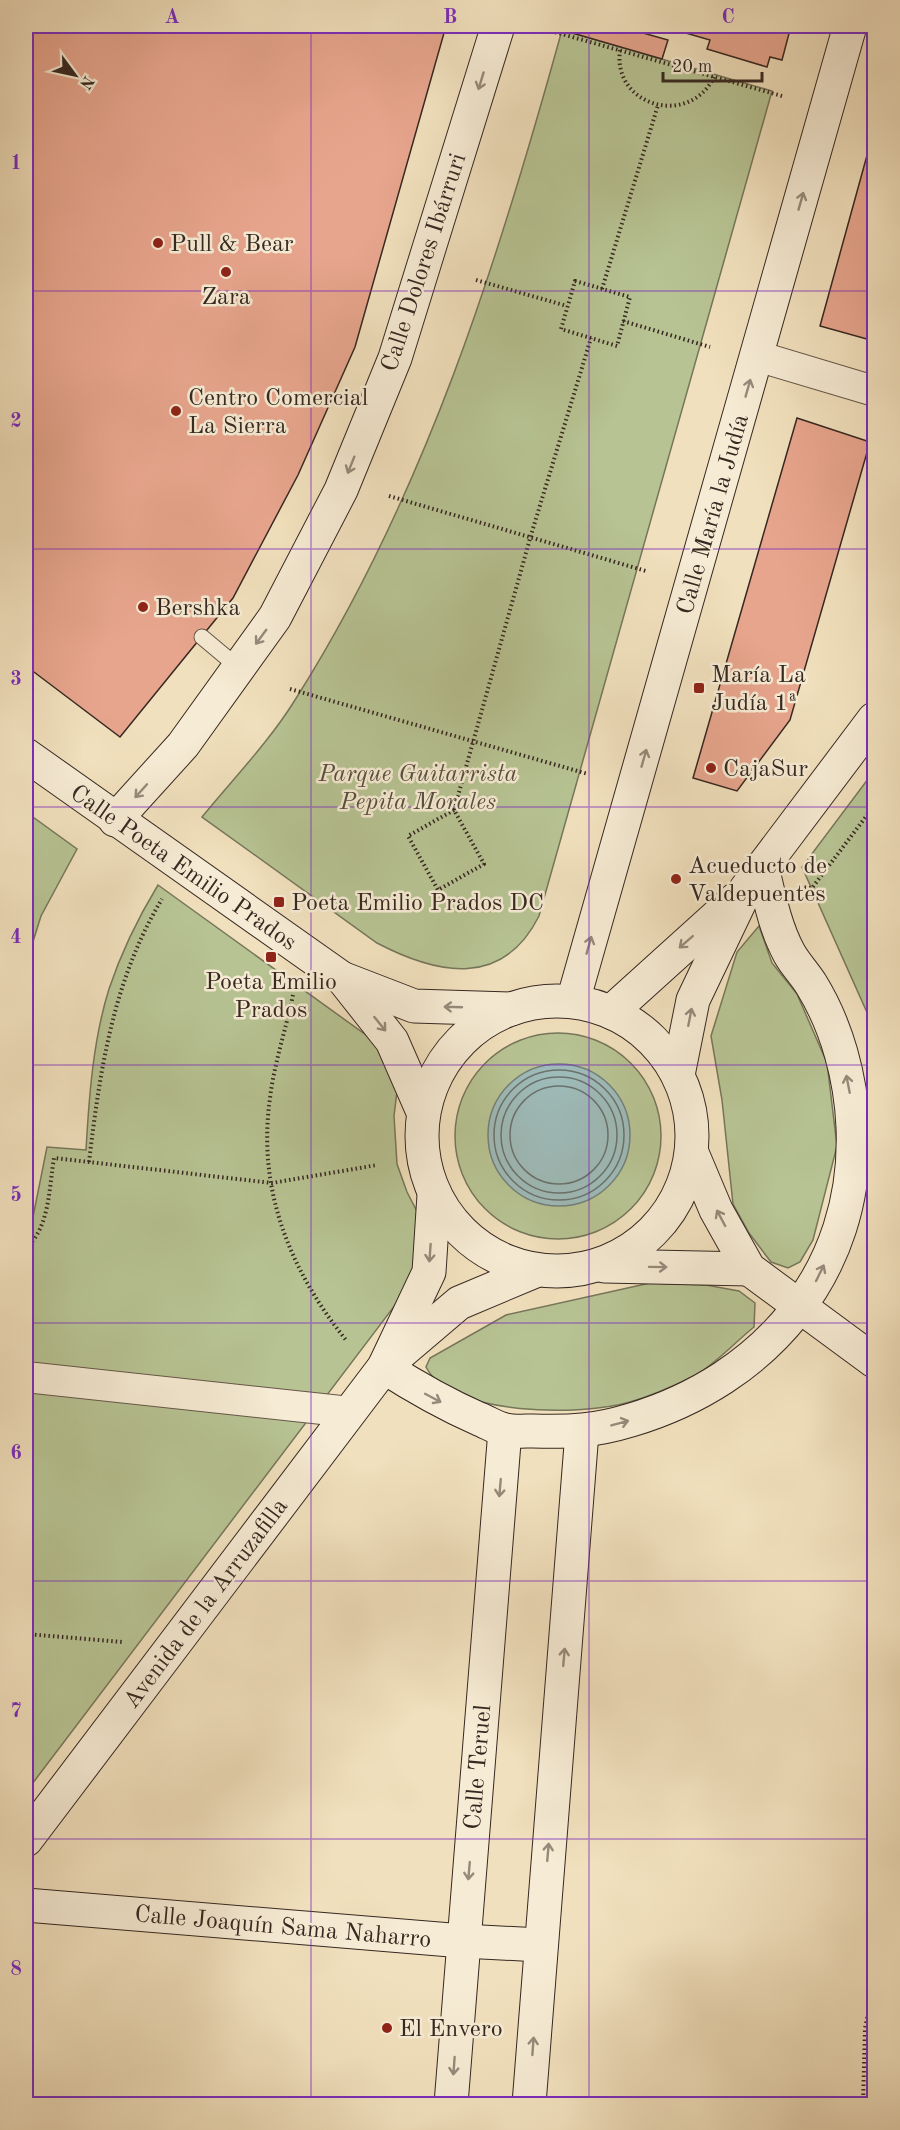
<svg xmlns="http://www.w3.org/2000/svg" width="900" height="2130" viewBox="0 0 900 2130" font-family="'Old Standard TT',serif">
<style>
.green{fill:#b7c393;stroke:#76765a;stroke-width:1.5}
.water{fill:#9ebbb9;stroke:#74807c;stroke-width:1.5}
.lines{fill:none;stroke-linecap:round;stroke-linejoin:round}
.shore{stroke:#6a726d;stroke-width:1.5}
.building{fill:#e7a58d;stroke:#362821;stroke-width:1.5}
.lane-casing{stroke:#655648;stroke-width:17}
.street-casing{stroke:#655648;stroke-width:32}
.secondary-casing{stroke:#362821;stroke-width:35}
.path{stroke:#362821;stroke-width:4;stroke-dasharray:1.5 3;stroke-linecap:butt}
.lane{stroke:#f6ebd4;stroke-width:15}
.street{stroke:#f6ebd4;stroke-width:30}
.secondary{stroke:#f6ebd4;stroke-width:33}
.oneway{stroke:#968a7a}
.grid{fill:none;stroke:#7b2cbf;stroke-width:1.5;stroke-opacity:0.55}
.poi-dot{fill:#8f2418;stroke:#f6ebd4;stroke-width:2}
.labels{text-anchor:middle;stroke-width:5;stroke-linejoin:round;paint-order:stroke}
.poi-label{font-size:24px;fill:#362821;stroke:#f6ebd4;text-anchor:start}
.street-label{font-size:24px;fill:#362821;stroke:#f6ebd4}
.park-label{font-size:24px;font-style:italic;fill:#564f3e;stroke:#f6ebd4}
.neatline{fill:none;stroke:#7b2cbf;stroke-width:2}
.grid-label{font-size:20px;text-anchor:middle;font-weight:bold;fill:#7b2cbf}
</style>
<rect width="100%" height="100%" fill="#f1e0bd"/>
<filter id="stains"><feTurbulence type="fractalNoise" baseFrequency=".00333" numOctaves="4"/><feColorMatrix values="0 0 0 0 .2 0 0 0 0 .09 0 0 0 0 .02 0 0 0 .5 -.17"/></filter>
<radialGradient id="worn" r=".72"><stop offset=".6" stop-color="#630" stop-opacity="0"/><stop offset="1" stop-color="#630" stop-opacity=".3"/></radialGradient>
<g class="green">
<path d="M562,30l210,61 -233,825c-36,72 -101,59 -162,27l-175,-126c31,-38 67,-75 93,-117 130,-205 203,-438 267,-670z"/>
<polygon points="874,771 874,1028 802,867"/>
<polygon points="26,812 77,849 41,916 26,964"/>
<path d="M158,885l215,155 25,43 -4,33 3,48 10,28 14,27 3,22 -22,55 -376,496v-562l7,-13 14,-70 39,3c3,-53 7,-110 23,-161 12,-36 29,-71 49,-104z"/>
<polygon points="759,926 772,963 797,994 827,1063 837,1146 813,1240 800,1262 788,1268 771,1262 749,1233 733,1204 722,1100 711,1036 737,952"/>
<circle cx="558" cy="1136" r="103"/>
<path d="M650,1283l56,2 33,6 16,12 -1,24c-19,15 -39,38 -60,49 -20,10 -43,20 -64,26 -48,14 -178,15 -204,-35l4,-9 76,-43z"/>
</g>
<circle class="water" cx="559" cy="1135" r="71"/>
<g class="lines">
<g class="shore">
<circle cx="559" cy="1135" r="65"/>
<circle cx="559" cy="1135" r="58"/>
<circle cx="559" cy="1135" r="49"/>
</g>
</g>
<g class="building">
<polygon points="26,26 419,26 444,33 355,347 298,475 233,598 120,737 26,666"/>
<polygon points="564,26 645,26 643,33 668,40 662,59 562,30"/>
<polygon points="673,26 791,26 782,60 770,57 767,67 707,49 710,40 672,29"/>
<polygon points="874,130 874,341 820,326"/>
<polygon points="797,418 870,442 790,720 737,791 693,778"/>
</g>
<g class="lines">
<g class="lane-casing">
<polyline id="lane" points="202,637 239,668"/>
</g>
<g class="street-casing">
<g id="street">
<polyline points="757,356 874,391"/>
<polyline points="26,1377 350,1412"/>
</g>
</g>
<g class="secondary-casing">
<g id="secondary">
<polyline points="26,755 343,979 392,1041 423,1112"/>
<polyline points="115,820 183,745 275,617 341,490 395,358 498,26"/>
<polyline points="344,979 414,1006 511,1009"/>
<polyline points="573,1001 850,26"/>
<circle cx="557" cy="1136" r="135"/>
<polyline points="611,1012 736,899"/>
<polyline points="678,1075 693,1000 746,889 874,719"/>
<polyline points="692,1153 716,1210 749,1269 874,1361"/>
<polyline points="604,1266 749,1269"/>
<polyline points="392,1360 459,1303 535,1271"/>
<path d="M384,1367c31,20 61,37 95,52 8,3 17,9 26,11 9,2 20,1 28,1 38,1 62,0 98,-11 134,-40 228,-148 222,-293 -2,-49 -16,-101 -42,-143 -7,-11 -16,-20 -22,-31 -14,-26 -20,-57 -27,-86"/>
<polyline points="26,1840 384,1367 429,1272 434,1195"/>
<polyline points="26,1905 463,1941 540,1945"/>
<polyline points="451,2104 505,1430"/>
<polyline points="529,2104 582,1432"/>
</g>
</g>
<g class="path">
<polyline points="551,31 782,96"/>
<path d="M620,50c-8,56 69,78 94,27"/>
<polyline points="476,280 567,306"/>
<polygon points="575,281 630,297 617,346 561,329"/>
<polyline points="602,289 658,105"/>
<polyline points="623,321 710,347"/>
<polyline points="389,496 646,571"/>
<polyline points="290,689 588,774"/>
<polyline points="454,810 408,836 438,890 484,864 454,810 531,535 591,338"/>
<polyline points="800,887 812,888 874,806"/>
<path d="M293,995c-7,34 -19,69 -23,103 -13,92 20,172 76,242"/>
<path d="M89,1162c11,-92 24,-182 73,-263"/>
<path d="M26,1248c24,-21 23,-61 28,-90l218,25 105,-18"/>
<polyline points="26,1634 122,1642"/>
<polyline points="863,2104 865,2028 874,1986"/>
</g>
<use href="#lane" class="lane"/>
<use href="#street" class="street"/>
<use href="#secondary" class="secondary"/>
</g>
<defs><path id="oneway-shaft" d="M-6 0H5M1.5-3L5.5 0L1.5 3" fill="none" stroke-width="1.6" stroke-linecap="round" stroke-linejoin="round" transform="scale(1.5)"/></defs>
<g class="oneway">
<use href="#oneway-shaft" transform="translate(481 81) rotate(107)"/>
<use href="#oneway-shaft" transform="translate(801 201) rotate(-74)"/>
<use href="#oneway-shaft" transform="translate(748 388) rotate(-74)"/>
<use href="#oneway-shaft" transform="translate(351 465) rotate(112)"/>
<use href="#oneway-shaft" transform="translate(261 637) rotate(126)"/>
<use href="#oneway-shaft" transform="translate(644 758) rotate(-74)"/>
<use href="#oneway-shaft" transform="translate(141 791) rotate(132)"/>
<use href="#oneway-shaft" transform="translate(686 942) rotate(139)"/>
<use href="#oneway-shaft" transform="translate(589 945) rotate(-74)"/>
<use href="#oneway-shaft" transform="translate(453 1007) rotate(-178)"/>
<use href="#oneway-shaft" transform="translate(690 1017) rotate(-79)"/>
<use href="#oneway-shaft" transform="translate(380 1024) rotate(51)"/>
<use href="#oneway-shaft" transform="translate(848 1084) rotate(-101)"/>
<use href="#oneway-shaft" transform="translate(721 1218) rotate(-118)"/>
<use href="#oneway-shaft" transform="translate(430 1253) rotate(94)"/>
<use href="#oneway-shaft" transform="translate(658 1267) rotate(1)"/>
<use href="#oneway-shaft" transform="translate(820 1273) rotate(-64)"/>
<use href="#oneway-shaft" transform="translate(433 1398) rotate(28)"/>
<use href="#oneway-shaft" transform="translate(620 1423) rotate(-15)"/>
<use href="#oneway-shaft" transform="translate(500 1488) rotate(95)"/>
<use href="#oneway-shaft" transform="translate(564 1657) rotate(-85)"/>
<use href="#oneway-shaft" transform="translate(548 1852) rotate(-85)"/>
<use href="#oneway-shaft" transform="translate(469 1871) rotate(95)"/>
<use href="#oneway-shaft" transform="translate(533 2046) rotate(-86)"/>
<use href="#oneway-shaft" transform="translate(454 2066) rotate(94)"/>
</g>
<path class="grid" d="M311,26v2078M589,26v2078M26,291h848M26,549h848M26,807h848M26,1065h848M26,1323h848M26,1581h848M26,1839h848"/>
<g class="poi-dot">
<circle cx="158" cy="243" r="6"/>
<circle cx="226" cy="272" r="6"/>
<circle cx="176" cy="411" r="6"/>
<circle cx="143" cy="607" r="6"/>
<rect x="693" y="682" width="12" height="12" rx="3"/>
<circle cx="711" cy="768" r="6"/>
<circle cx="676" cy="879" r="6"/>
<rect x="273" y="896" width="12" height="12" rx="3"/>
<rect x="265" y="951" width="12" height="12" rx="3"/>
<circle cx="387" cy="2028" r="6"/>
</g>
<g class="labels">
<g class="poi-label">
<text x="170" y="251">Pull &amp; Bear</text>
<text x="226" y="304" text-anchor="middle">Zara</text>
<text x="188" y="405">Centro Comercial<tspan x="188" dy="28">La Sierra</tspan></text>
<text x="155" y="615">Bershka</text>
<text x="711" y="682">María La<tspan x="711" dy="28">Judía 1ª</tspan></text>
<text x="723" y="776">CajaSur</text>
<text x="688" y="873">Acueducto de<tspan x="688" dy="28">Valdepuentes</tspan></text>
<text x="291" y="910">Poeta Emilio Prados DC</text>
<text x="271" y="989" text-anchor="middle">Poeta Emilio<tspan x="271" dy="28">Prados</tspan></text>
<text x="399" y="2036">El Envero</text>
</g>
<g class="street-label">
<text transform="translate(423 262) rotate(-72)" y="8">Calle Dolores Ibárruri</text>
<text transform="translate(712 514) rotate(-74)" y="8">Calle María la Judía</text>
<text transform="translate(184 867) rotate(35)" y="8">Calle Poeta Emilio Prados</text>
<text transform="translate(205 1603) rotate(-53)" y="8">Avenida de la Arruzafilla</text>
<text transform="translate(477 1767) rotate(-85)" y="8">Calle Teruel</text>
<text transform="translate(283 1926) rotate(5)" y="8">Calle Joaquín Sama Naharro</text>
</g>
<g class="park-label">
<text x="418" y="781">Parque Guitarrista<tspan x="418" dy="28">Pepita Morales</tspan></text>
</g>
</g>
<rect width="900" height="2130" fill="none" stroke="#f1e0bd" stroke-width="66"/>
<g transform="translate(75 75) rotate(123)" stroke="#f6ebd4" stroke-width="4.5" paint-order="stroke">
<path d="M0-4.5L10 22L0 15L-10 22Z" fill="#362821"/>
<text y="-9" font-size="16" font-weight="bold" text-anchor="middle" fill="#362821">N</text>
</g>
<path d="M663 72v9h99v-9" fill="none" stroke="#362821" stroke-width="3"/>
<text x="672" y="72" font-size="18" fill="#362821" stroke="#f6ebd4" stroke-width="4.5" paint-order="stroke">20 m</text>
<rect x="33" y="33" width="834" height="2064" class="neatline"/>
<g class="grid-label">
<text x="172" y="23">A</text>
<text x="450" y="23">B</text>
<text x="728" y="23">C</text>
<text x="16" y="169">1</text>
<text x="16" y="427">2</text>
<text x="16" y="685">3</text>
<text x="16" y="943">4</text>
<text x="16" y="1201">5</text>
<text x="16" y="1459">6</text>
<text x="16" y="1717">7</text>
<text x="16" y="1975">8</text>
</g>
<rect width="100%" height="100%" filter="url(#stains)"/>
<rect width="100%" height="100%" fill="url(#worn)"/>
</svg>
